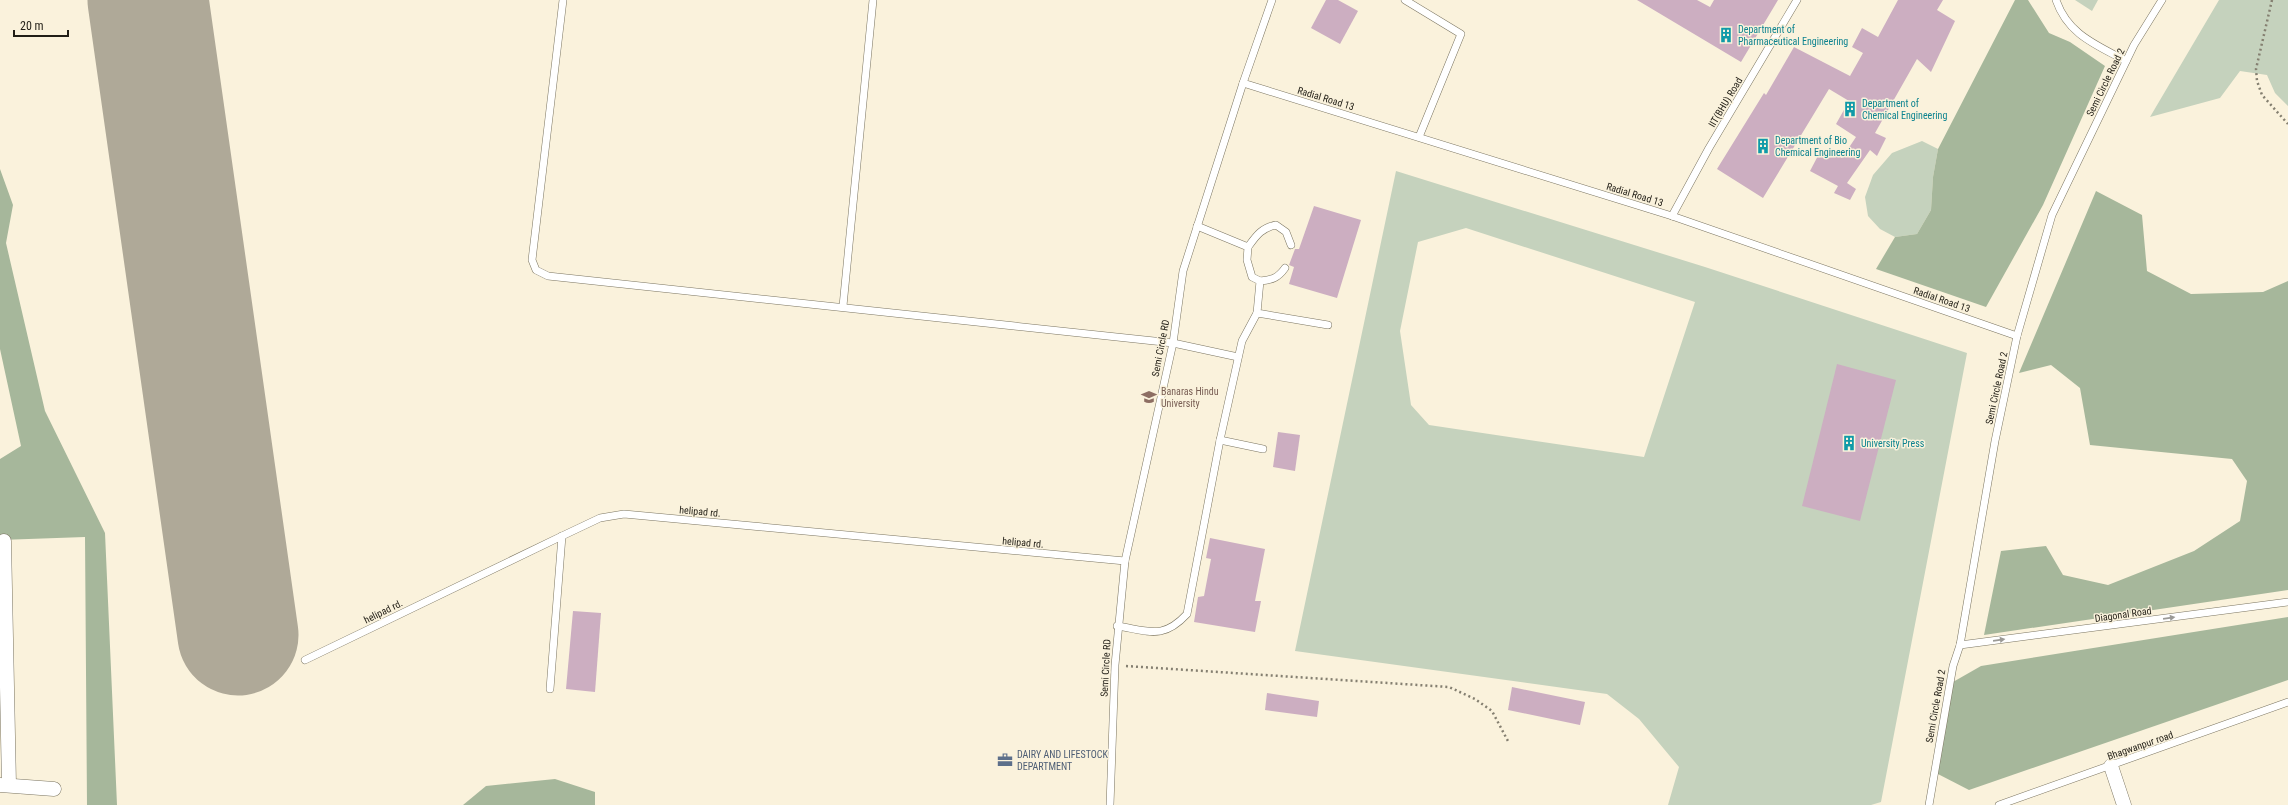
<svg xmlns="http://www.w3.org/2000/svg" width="2288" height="805" viewBox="0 0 2288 805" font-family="'Roboto Condensed',sans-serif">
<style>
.green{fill:#c5d2bd;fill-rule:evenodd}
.forest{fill:#a6b79b}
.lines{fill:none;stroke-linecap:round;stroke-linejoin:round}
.runway{stroke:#afa998;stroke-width:121}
.building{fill:#ccaec1}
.lane-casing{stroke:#7b7561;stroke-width:8}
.street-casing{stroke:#7b7561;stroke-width:15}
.path{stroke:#847f70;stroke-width:2.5;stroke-dasharray:2 3;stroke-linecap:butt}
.lane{stroke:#fff;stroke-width:7}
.street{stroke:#fff;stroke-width:14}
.oneway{fill:#9b9a96}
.labels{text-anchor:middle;stroke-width:3;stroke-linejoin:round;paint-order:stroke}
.culture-label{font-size:10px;fill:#0d838f;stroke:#faf2dc;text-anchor:start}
.street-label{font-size:10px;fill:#211e16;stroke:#faf2dc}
.education-label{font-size:10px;fill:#785e54;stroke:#faf2dc;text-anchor:start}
.service-label{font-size:10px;fill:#4e5e75;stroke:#faf2dc;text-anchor:start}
</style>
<rect width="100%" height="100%" fill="#faf2dc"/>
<g class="green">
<polygon points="2075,0 2098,0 2092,11"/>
<polygon points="2219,0 2288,0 2288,106 2275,93 2267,75 2240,71 2220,98 2150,117"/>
<polygon points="1922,141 1938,149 1933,177 1931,210 1917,234 1895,237 1880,229 1868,216 1865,197 1873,175 1892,153"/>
<path d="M1396,171l309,96 262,86 -86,449 -10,3h-203l11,-38 -40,-48 -32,-25 -312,-43zM1466,228l229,74 -51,155 -215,-32 -18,-20 -11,-74 18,-89z"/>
</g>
<g class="forest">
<polygon points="2015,0 2028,0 2049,33 2070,42 2105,66 2043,205 1986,307 1876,269 1895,237 1917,234 1931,210 1933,177 1938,149"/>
<polygon points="0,169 13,205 6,243 45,411 105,533 117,805 87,805 85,537 0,540 0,459 21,446 0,349"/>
<polygon points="2096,191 2142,215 2147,271 2191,294 2263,292 2288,281 2288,590 1984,635 2001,551 2046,546 2063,575 2108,585 2194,551 2240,521 2247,481 2232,459 2090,445 2080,388 2051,365 2019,373"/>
<polygon points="2288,617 2288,680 1969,790 1936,773 1946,686 1981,666"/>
<polygon points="555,779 595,792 595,805 463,805 486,786"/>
</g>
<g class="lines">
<polyline class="runway" points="148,0 238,635"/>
</g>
<g class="building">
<polygon points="1326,0 1338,0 1358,11 1340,44 1311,28"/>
<polygon points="1637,0 1697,0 1710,7 1714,0 1778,0 1741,62"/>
<polygon points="1898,0 1943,0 1937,10 1955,21 1931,72 1917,59 1875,133 1886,138 1877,156 1870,150 1847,183 1856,189 1850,200 1834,193 1838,186 1810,171 1821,150 1842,158 1856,137 1836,124 1849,101 1829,89 1763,198 1717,169 1764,93 1766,95 1794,47 1850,76 1863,53 1852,47 1862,28 1878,37"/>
<polygon points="1314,206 1361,220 1337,298 1289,284 1294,267 1289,265 1295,249 1299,249"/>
<polygon points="1837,364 1896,380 1860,521 1802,506"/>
<polygon points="1278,432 1300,435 1295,471 1273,467"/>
<polygon points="1210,538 1265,549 1255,601 1261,601 1255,632 1194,622 1198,597 1204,596 1211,559 1206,558"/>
<polygon points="573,611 601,613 595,692 566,689"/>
<polygon points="1512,687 1585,702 1580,725 1508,710"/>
<polygon points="1267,693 1319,701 1317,717 1265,710"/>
</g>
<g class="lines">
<g class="lane-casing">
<g id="lane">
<polyline points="563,0 532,260 536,270 548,276 1173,343 1238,357"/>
<polyline points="1405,0 1461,34 1419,137"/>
<path d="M2056,0c12,35 41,45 70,61"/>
<polyline points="1243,83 1672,216 2017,336"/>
<polyline points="1672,216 1709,148 1797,0"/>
<polyline points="1197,226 1248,247 1247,260 1252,277 1260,281 1257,313 1328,325"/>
<path d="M1248,247c8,-11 13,-19 28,-22l10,7 5,13"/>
<path d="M1260,281c12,-1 18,-3 25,-13"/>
<polyline points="843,306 873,0"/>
<polyline points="1220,440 1263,449"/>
<path d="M1117,626c32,5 46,14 70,-12l33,-174 22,-99 15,-28"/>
<polyline points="1960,645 2288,602"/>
<polyline points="305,660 562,536 600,518 624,514 1125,561"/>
<polyline points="550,689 562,536"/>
<polyline points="1110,805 1115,665 1125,561 1173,343 1183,271 1243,83 1272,0"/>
<polyline points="1929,805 1953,666 1960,645 1995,441 2017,336 2052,215 2134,45 2162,0"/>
<polyline points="1999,805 2288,702"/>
</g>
</g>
<g class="street-casing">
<g id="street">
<polyline points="4,541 9,785"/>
<polyline points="2111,766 2124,805"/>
<polyline points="0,785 54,789"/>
</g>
</g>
<g class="path">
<polyline points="2272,0 2256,69 2257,81 2262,95 2288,124"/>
<polyline points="1126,666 1449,687 1475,699 1492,711 1509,743"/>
</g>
<use href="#lane" class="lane"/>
<use href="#street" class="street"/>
</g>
<defs><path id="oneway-solid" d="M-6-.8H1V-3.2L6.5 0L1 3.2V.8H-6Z"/></defs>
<g class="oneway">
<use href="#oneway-solid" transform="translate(2169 618) rotate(-8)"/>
<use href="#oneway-solid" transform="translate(1999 640) rotate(-8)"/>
</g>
<defs>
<g id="building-bare" transform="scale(1.2)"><path d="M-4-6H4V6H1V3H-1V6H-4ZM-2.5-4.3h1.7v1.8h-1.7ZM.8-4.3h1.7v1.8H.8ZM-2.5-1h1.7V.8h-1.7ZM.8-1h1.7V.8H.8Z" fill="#0f9aa8" stroke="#faf2dc" stroke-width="2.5" paint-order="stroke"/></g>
<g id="university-bare" transform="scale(1.2)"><path d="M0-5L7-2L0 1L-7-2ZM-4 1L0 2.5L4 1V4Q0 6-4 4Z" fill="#8d6e63" stroke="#faf2dc" stroke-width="2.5" paint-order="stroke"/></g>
<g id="office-bare" transform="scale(1.2)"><path d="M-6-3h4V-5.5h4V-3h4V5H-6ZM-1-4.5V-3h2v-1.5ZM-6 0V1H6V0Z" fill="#5c6f8a" stroke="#faf2dc" stroke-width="2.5" paint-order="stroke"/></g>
</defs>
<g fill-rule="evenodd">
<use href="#building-bare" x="1726" y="35"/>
<use href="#building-bare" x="1850" y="109"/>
<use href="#building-bare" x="1763" y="146"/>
<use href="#university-bare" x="1149" y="397"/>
<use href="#building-bare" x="1849" y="443"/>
<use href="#office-bare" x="1005" y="760"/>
</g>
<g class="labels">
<g class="culture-label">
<text x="1738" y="33">Department of<tspan x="1738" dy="12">Pharmaceutical Engineering</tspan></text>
<text x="1862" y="107">Department of<tspan x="1862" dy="12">Chemical Engineering</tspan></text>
<text x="1775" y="144">Department of Bio<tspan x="1775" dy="12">Chemical Engineering</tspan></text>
<text x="1861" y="447">University Press</text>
</g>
<g class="street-label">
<text transform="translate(2105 82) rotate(-64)" y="4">Semi Circle Road 2</text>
<text transform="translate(1326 98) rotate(17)" y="4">Radial Road 13</text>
<text transform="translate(1725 102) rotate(-59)" y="4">IIT(BHU) Road</text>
<text transform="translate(1635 194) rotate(17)" y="4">Radial Road 13</text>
<text transform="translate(1942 299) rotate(19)" y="4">Radial Road 13</text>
<text transform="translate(1160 348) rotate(-79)" y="4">Semi Circle RD</text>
<text transform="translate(1996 388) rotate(-78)" y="4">Semi Circle Road 2</text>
<text transform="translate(700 511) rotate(5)" y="4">helipad rd.</text>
<text transform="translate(1023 542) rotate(5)" y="4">helipad rd.</text>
<text transform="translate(383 611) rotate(-26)" y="4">helipad rd.</text>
<text transform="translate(2123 614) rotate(-8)" y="4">Diagonal Road</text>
<text transform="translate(1105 668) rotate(-87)" y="4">Semi Circle RD</text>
<text transform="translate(1935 706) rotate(-80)" y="4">Semi Circle Road 2</text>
<text transform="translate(2140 745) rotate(-19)" y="4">Bhagwanpur road</text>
</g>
<g class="education-label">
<text x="1161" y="395">Banaras Hindu<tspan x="1161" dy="12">University</tspan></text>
</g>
<g class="service-label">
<text x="1017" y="758">DAIRY AND LIFESTOCK<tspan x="1017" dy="12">DEPARTMENT</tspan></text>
</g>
</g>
<path d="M14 30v6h54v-6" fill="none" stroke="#211e16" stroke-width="2"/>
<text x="20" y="30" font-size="12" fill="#211e16" stroke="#faf2dc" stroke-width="3" paint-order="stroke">20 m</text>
</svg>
